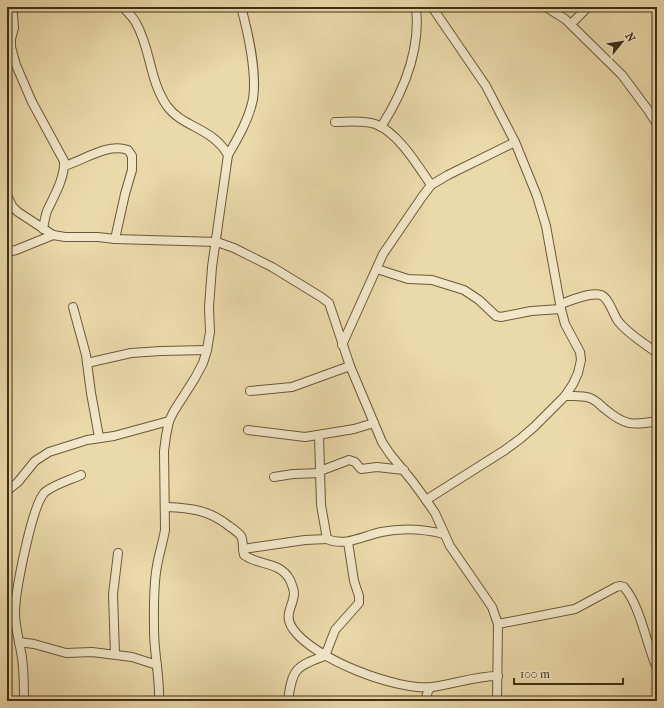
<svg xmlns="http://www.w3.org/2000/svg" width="664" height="708" viewBox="0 0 664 708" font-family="'IM FELL French Canon',serif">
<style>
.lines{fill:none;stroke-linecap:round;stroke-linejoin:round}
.minor-casing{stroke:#6a593a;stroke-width:10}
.path{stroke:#402e15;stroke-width:1.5;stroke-dasharray:1 2;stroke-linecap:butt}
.minor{stroke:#f1e6c7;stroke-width:8}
</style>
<rect width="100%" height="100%" fill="#ead9a9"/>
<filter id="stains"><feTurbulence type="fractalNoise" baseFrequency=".005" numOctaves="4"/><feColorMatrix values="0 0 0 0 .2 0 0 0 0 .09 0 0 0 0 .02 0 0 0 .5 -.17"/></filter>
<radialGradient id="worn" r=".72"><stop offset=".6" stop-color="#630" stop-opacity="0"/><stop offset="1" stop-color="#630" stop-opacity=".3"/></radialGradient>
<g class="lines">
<g class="minor-casing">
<g id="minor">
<path d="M11,7l2,8 1,13 -3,11v8l5,18 16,37 32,59c1,17 -10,35 -17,50 -2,6 -3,12 -4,18"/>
<path d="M123,7c4,5 10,10 13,16 15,26 13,57 31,83 16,22 45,21 61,49l-16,112 -3,40 1,25 -3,18 -4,13 -8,15 -21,33 -5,10 -3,15 -2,15 1,79c-2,12 -6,24 -8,36 -4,21 -3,43 -3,64 0,24 6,47 5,71"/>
<polyline points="546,7 565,19 622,75 648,110 657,124"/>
<polyline points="571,24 588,7"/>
<path d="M335,122c13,0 27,-2 40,2 23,8 43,42 56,61"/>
<path d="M381,127c23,-36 40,-77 35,-120"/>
<path d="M228,155c10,-17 21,-36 25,-56 4,-26 -5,-67 -12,-92"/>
<path d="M64,166c21,-6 42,-23 64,-16l4,6v14l-7,24 -10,45"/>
<polyline points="7,195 12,206 18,212 53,235 65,237 98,237 115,239 217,242 234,248 272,267 321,297 329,303 350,366 382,442 390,454 413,482 426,500 435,513 450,546 492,607 498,624 497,701"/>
<polyline points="7,252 16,250 53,235"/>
<polyline points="377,269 408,279 432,280 464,290 479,300 496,316 501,317 531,311 561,309"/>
<path d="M561,304c10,-4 29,-12 40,-9 8,3 12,19 17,26 10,13 26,22 39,32"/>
<polyline points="73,307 86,355 91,393 99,437"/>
<polyline points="342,345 383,254 422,197 431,185 448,175 515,142"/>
<polyline points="87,363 131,353 161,351 207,350"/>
<polyline points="250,391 292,387 350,366"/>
<path d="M565,396c8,0 17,-1 25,2 6,2 10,7 15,11 19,16 27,17 52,12"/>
<polyline points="248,430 305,437 354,429 374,423"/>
<path d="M319,435l2,70 6,34c18,8 36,-3 54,-7 20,-4 43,-3 63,2"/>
<polyline points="320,471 349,460 355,462 361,469 377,467 404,470"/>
<polyline points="274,477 293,474 320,473"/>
<polyline points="7,491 18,482 35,461 49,452 87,440 114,436 169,421"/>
<polyline points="426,500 505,450 520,439 534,427 565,396 573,384 578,373 581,360 580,352 565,324 561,309 546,226 537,196 515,142 486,86 432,7"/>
<path d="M166,507c25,1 43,3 63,19 4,3 9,6 12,10 3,6 1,13 3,19 15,11 36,6 46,25 2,5 4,9 4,14 -1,13 -11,21 -1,35 21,30 104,62 139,58 23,-3 43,-11 66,-11"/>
<polyline points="243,549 305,540 327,539"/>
<path d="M498,624l77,-15 41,-22 4,-1 4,1c17,20 22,57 33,81"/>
<polyline points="19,642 34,644 66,653 92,652 132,657 157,665"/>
<polyline points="115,654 113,594 118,553"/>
<path d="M24,701c0,-14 0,-29 -2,-43 -2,-15 -7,-30 -7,-45 0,-20 17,-109 30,-121 10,-8 25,-12 36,-17"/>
<path d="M288,701c4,-31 7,-35 37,-45l10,-26 24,-27v-7l-5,-15 -6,-39"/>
<polyline points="425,701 428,691 431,687"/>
</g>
</g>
<polyline class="path" points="657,7 657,8"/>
<use href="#minor" class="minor"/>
</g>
<rect width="664" height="708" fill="none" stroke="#ead9a9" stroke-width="24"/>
<rect x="8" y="8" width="648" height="692" fill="none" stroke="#402e15" stroke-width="2"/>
<rect x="12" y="12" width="640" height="684" fill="none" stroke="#402e15"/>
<g transform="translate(622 42) rotate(60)" stroke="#f1e6c7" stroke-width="3" paint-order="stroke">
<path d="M0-3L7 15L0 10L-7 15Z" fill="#402e15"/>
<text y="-6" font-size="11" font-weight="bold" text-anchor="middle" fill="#402e15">N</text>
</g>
<path d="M514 678v6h109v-6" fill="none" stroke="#402e15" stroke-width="2"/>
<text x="520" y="678" font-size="12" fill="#402e15" stroke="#f1e6c7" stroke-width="3" paint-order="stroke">100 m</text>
<rect width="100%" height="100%" filter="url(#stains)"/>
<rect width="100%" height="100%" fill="url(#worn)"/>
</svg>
